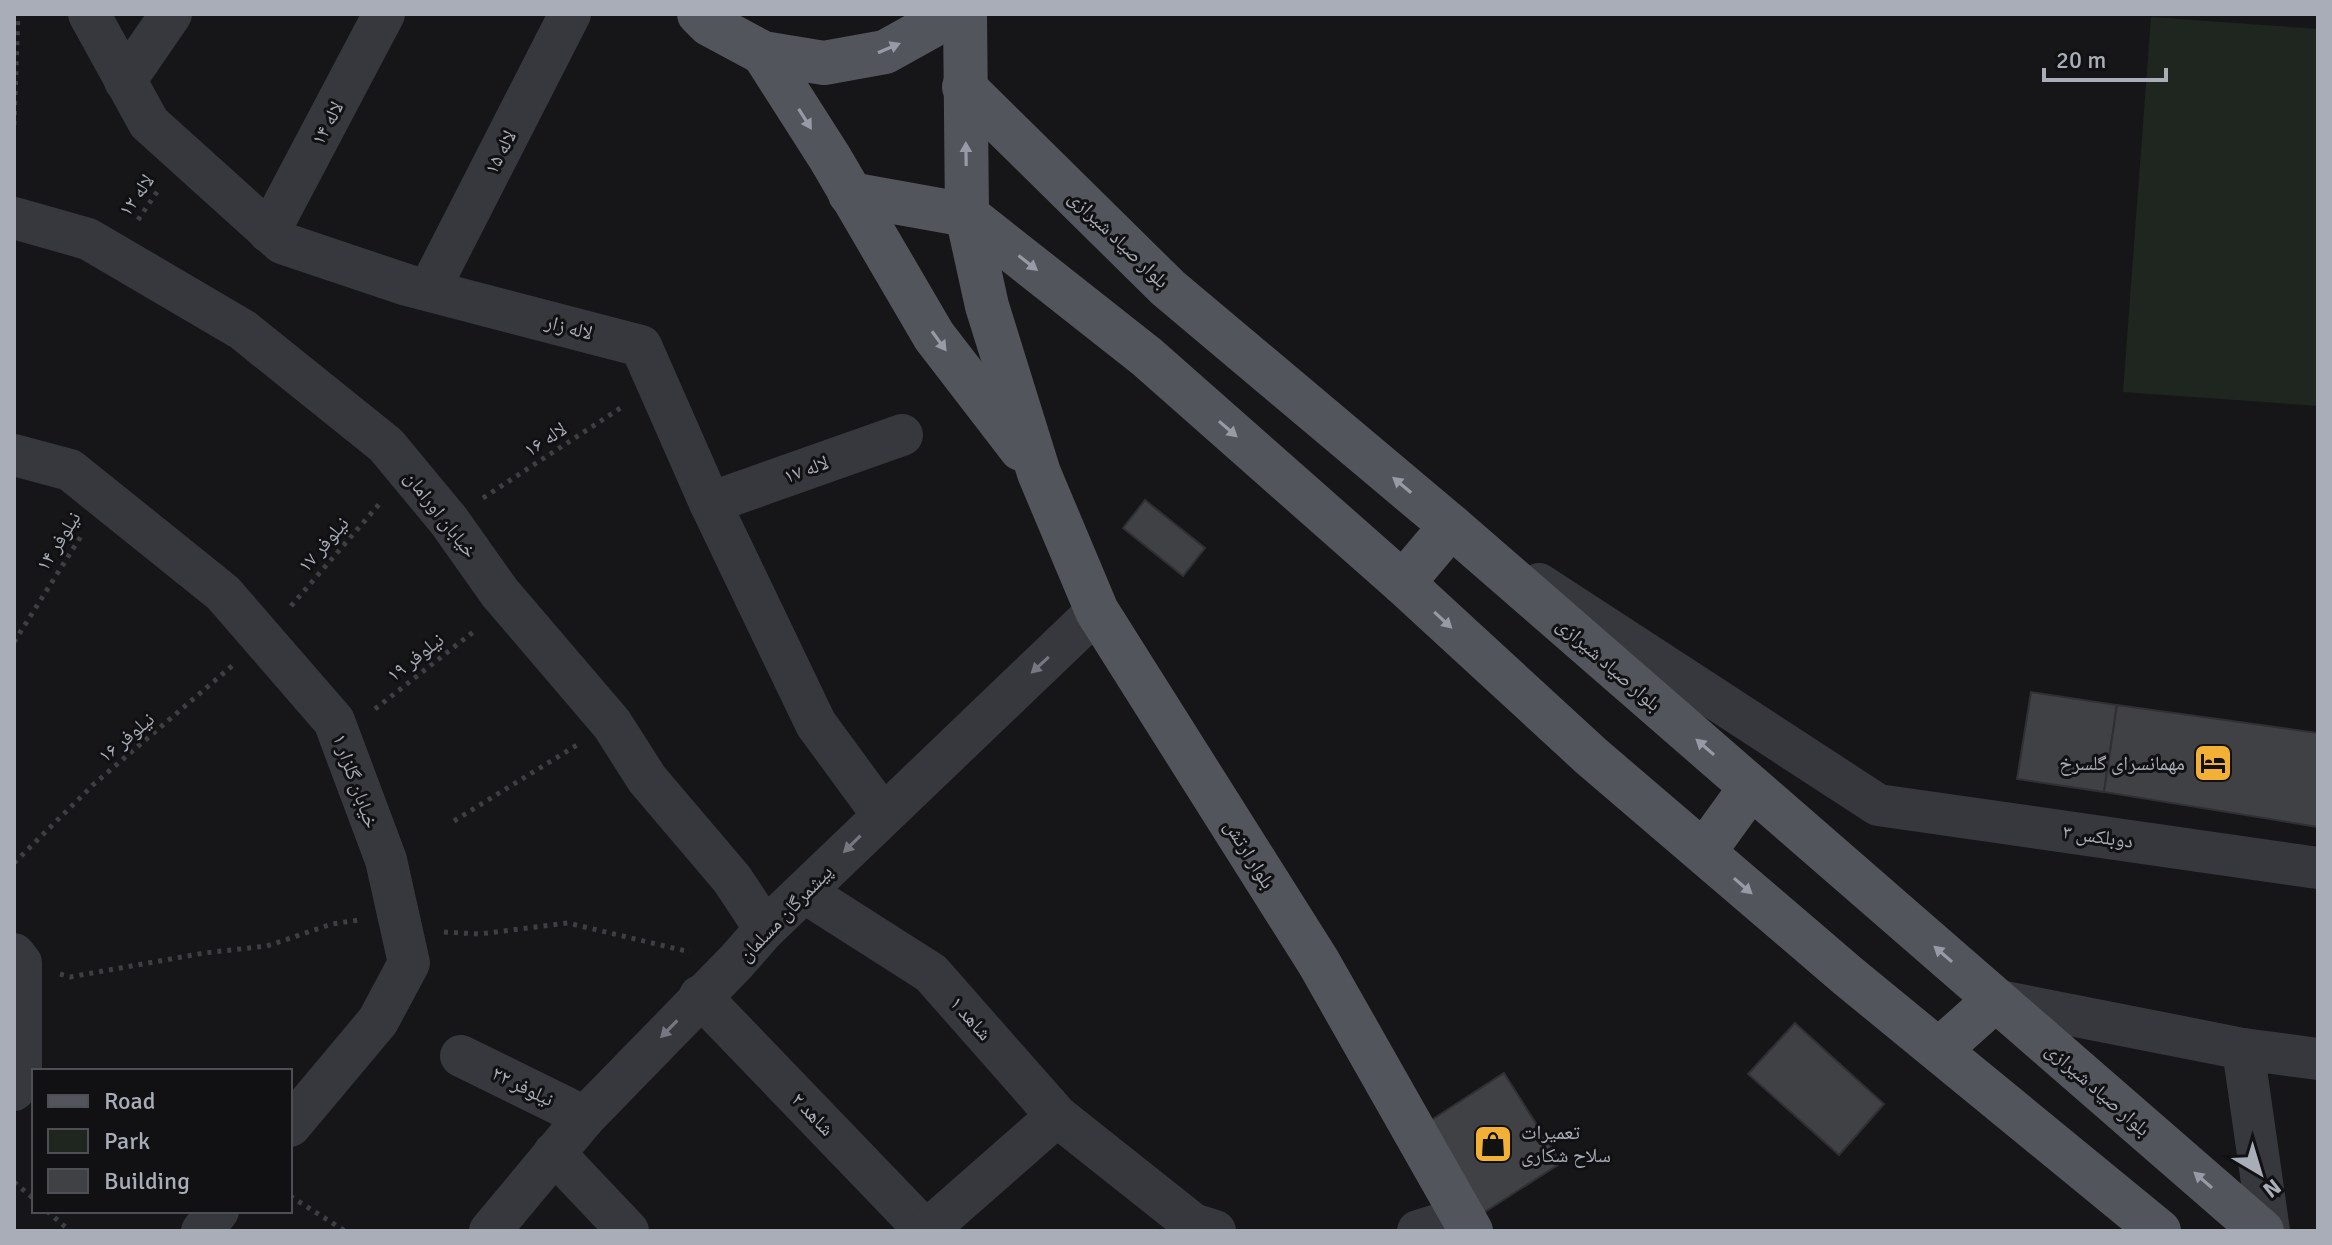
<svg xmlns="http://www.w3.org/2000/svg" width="2332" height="1245" viewBox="0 0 2332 1245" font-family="Signika,'Noto Naskh Arabic',sans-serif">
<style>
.green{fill:#1e261f}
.building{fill:#404145;stroke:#303034;stroke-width:2}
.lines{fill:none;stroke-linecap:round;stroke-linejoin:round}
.path{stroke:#3d3f44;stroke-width:5;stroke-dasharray:4 6;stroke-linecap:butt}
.minor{stroke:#37383d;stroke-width:42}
.major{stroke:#53555c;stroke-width:44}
.oneway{fill:#979ba6}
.oneway2{fill:#757881}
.labels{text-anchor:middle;stroke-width:6;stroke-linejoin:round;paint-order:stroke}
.street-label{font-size:20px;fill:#a8adb8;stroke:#111113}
.poi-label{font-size:20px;fill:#a8adb8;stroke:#111113;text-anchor:end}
</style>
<rect width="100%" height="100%" fill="#161618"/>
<polygon class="green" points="2151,17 2318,29 2318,406 2123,392"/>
<g class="building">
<polygon points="1145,500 1205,548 1183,576 1123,528"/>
<polygon points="2031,692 2117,705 2104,792 2017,779"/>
<polygon points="2117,705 2318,733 2318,827 2104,792"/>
<polygon points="1795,1023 1884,1104 1839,1155 1748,1074"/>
<polygon points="1504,1073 1561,1163 1483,1213 1425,1124"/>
</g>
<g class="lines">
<g class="path">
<polyline points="14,125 18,14"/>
<polyline points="138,220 159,189"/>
<polyline points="483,498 622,407"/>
<polyline points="291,606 381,502"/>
<polyline points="14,642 83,533"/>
<polyline points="375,709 477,629"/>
<polyline points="454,821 577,745"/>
<polyline points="14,863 94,784 233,665"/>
<polyline points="444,932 479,934 568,923 690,952"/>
<polyline points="60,974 70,977 204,953 267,946 332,924 359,920"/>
<polyline points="14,1182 34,1199"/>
<polyline points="290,1196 345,1231"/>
<polyline points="47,1211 70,1231"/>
</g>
<g class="minor">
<polyline points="89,14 149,123 282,243 407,285 641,346 710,503 816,724 882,814"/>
<polyline points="125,81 171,14"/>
<polyline points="14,218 88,239 243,330 386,445 449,521 500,593 612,724 647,779 732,879 765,929"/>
<polyline points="269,232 384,14"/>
<polyline points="429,290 570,14"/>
<polyline points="14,455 70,470 223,593 334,721 386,860 409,963 378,1021 290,1126"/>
<polyline points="710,503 902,435"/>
<polyline points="1539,584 1878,805 2318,868"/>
<polyline points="804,892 931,973 1057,1116 1193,1224 1215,1231"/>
<polyline points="14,954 21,963 21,1076 14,1090"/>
<polyline points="700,996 926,1231"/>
<polyline points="1995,1000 2243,1049 2318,1059"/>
<polyline points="2243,1049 2269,1231"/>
<polyline points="461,1056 585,1117"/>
<polyline points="554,1153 628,1231"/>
<polyline points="202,1231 218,1211"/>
<polyline points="490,1231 585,1117 736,962 765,929 1097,611"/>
<polyline points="926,1231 1057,1116"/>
<polyline points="1418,1231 1463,1217"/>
</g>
<g class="major">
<polyline points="699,14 709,24 763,53 824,63 885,52 939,22 946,14"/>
<polyline points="965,14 967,215 987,306 1039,473 1097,611 1319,963 1471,1231"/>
<polyline points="763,53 830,158 934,336 1021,449"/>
<polyline points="964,87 1168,288 1451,526 2262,1231"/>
<polyline points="850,194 967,215 1147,357 1403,583 1591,756 1848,976 2159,1231"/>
<polyline points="1403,583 1451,526"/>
<polyline points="1704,852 1751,787"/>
<polyline points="1939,1050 1995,1000"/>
</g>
</g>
<defs><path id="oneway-solid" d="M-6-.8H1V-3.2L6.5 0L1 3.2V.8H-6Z" transform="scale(2)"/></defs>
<g class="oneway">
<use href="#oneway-solid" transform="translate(889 48) rotate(-23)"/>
<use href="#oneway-solid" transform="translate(805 119) rotate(58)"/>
<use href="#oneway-solid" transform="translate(966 154) rotate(-91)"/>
<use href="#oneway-solid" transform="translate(1028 263) rotate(38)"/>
<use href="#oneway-solid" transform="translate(939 341) rotate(54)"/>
<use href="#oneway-solid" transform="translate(1228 429) rotate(41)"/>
<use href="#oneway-solid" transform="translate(1402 485) rotate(-140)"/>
<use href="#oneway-solid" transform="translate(1443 620) rotate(43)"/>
<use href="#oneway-solid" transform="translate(1705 747) rotate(-139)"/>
<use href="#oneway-solid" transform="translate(1743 886) rotate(41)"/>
<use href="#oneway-solid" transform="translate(1943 954) rotate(-139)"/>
<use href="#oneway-solid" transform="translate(2203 1180) rotate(-139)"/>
</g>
<g class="oneway2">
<use href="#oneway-solid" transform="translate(1040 665) rotate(137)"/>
<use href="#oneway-solid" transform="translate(852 844) rotate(135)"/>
<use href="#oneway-solid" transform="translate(669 1029) rotate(134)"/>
</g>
<defs>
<g id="hotel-square" transform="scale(2)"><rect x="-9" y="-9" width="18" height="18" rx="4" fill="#f2b134" stroke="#111113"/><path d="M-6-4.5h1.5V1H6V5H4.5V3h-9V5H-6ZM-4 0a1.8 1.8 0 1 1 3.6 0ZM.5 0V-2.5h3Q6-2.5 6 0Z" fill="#111"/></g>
<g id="shop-square" transform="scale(2)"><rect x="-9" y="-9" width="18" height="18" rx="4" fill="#f2b134" stroke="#111113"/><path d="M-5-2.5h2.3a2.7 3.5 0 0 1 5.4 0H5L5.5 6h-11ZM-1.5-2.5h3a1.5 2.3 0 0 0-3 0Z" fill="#111"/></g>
</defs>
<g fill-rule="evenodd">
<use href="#hotel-square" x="2213" y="763"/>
<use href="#shop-square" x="1493" y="1144"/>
</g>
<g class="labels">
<g class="street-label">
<text transform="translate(327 123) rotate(-62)" y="7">لاله ۱۴</text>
<text transform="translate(500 152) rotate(-63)" y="7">لاله ۱۵</text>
<text transform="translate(136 195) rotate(-55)" y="7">لاله ۱۲</text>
<text transform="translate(1119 239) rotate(44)" y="7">بلوار صیاد شیرازی</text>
<text transform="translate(569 327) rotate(15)" y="7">لاله زار</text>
<text transform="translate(545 439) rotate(-33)" y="7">لاله ۱۶</text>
<text transform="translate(806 469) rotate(-20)" y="7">لاله ۱۷</text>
<text transform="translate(441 514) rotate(52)" y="7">خیابان اورامان</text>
<text transform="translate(58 541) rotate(-58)" y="7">نیلوفر ۱۴</text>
<text transform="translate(323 544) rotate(-49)" y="7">نیلوفر ۱۷</text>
<text transform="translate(415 657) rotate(-38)" y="7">نیلوفر ۱۹</text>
<text transform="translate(1609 664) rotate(41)" y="7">بلوار صیاد شیرازی</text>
<text transform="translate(126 737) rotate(-40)" y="7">نیلوفر ۱۶</text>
<text transform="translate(356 781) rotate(70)" y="7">خیابان گلزار ۱</text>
<text transform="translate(2098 836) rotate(8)" y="7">دوبلکس ۳</text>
<text transform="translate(1250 854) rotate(58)" y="7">بلوار ارتش</text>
<text transform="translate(785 913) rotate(-46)" y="7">پیشمرگان مسلمان</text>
<text transform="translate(971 1018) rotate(48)" y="7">شاهد ۱</text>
<text transform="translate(523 1086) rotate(26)" y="7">نیلوفر ۲۲</text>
<text transform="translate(2098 1089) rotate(41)" y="7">بلوار صیاد شیرازی</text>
<text transform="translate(813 1114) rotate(46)" y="7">شاهد ۲</text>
</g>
<g class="poi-label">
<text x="2185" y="770">مهمانسرای گلسرخ</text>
<text x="1521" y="1139" text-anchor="start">تعمیرات<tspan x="1521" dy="23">سلاح شکاری</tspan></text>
</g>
</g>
<rect width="2332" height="1245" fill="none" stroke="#a8adb8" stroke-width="32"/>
<rect x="32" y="1069" width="260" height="144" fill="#111113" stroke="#4d4f55" stroke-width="2"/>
<rect x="48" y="1095" width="40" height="12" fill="#53555c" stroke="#4d4f55" stroke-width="2"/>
<text x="104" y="1109" font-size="24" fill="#a8adb8">Road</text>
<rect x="48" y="1129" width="40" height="24" fill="#1e261f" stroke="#4d4f55" stroke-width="2"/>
<text x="104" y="1149" font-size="24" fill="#a8adb8">Park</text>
<rect x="48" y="1169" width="40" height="24" fill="#404145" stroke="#4d4f55" stroke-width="2"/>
<text x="104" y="1189" font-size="24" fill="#a8adb8">Building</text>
<g transform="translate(2260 1173) rotate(142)" stroke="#111113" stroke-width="6" paint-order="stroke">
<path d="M0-6L14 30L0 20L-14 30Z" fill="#a8adb8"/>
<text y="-12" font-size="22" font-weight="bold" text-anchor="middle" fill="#a8adb8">N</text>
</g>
<path d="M2044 68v12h122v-12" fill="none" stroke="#a8adb8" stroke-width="4"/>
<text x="2056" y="68" font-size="24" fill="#a8adb8" stroke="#111113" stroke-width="6" paint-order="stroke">20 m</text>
</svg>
